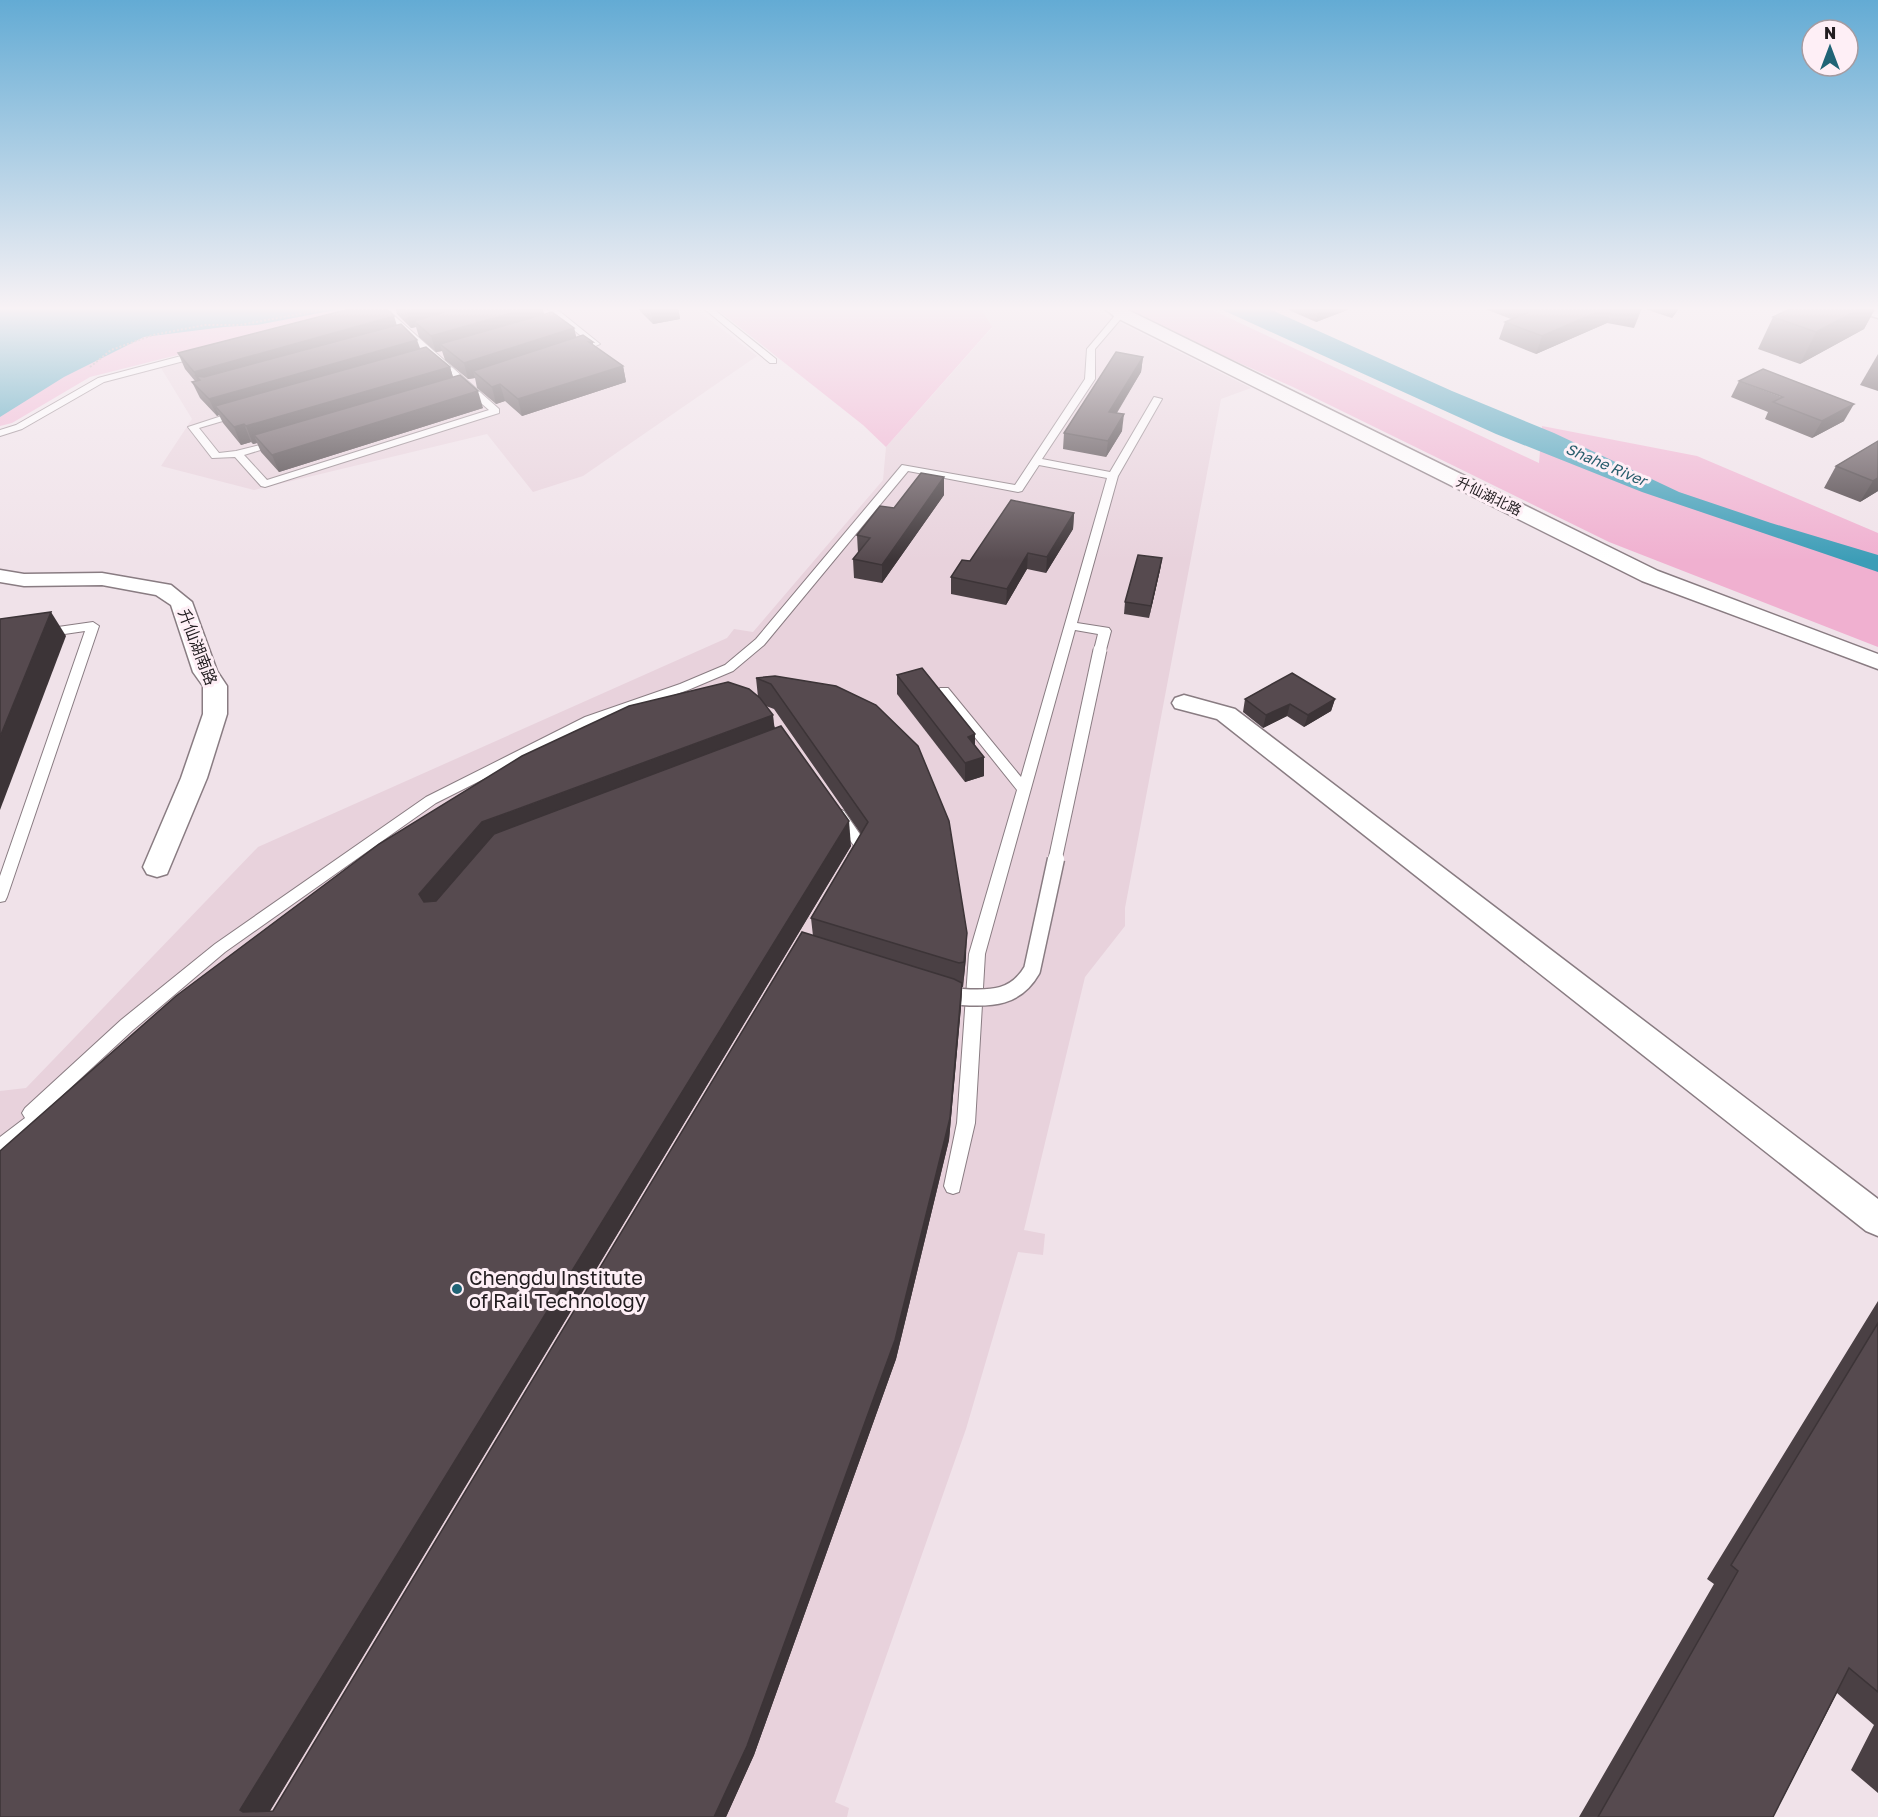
<svg xmlns="http://www.w3.org/2000/svg" width="1878" height="1817" viewBox="0 0 1878 1817" font-family="'Golos Text','Noto Sans SC',sans-serif">
<style>
.built{fill:#e8d2dc}
.green{fill:#f0b0d0}
.water{fill:#3c9db7}
.lines{fill:none;stroke-linecap:round;stroke-linejoin:round}
.service-casing{stroke:#897c82;stroke-width:2}
.minor-casing{stroke:#897c82;stroke-width:3}
.path{stroke:#aba0a6;stroke-width:2;stroke-dasharray:2 2;stroke-linecap:butt}
.service{fill:#fff;fill-rule:evenodd}
.minor{fill:#fff;fill-rule:evenodd}
.service-bridge-far1-casing{stroke:#897c82;stroke-width:15;stroke-linecap:butt}
.service-bridge-casing{stroke:#897c82;stroke-width:19;stroke-linecap:butt}
.service-bridge-far1{stroke:#fff;stroke-width:13}
.service-bridge{stroke:#fff;stroke-width:16}
.wall{fill:#4a4044;fill-rule:evenodd}
.shaded-wall{fill:#3c3437}
.building{fill:#564a4f;stroke:#3c3437;stroke-width:1.5}
.poi-dot{fill:#206476;stroke:#feeff6;stroke-width:2}
.labels{text-anchor:middle;stroke-width:6;stroke-linejoin:round;paint-order:stroke}
.far-street-label{font-size:14px;fill:#221d20;stroke:#feeff6}
.far-water-label{font-size:15px;font-style:italic;fill:#295e6d;stroke:#feeff6}
.street-label{font-size:16px;fill:#221d20;stroke:#feeff6}
.near-poi-label{font-size:20px;fill:#221d20;stroke:#feeff6;text-anchor:start}
</style>
<rect width="100%" height="100%" fill="#f0e2e9"/>
<g class="built">
<polygon points="399,307 693,307 757,356 583,476 533,492 487,434 254,490 161,466 192,419 161,368"/>
<polygon points="980,307 1088,307 1251,388 1221,399 1125,908 1125,926 1085,977 1024,1230 1045,1234 1043,1255 1018,1252 966,1429 835,1802 849,1808 847,1817 0,1817 0,1091 26,1088 258,847 727,638 734,629 753,632 883,480 886,447 992,328"/>
</g>
<g class="green">
<polygon points="0,307 369,307 90,377 12,423 0,426"/>
<polygon points="714,307 980,307 992,327 886,447 863,425"/>
<polygon points="1114,307 1206,307 1539,463 1542,426 1697,456 1878,533 1878,647 1609,542 1293,387"/>
</g>
<g class="water">
<polygon points="0,307 351,307 257,325 224,327 144,337 64,377 0,417"/>
<polygon points="1216,307 1265,307 1452,391 1554,433 1679,492 1771,523 1878,555 1878,572 1642,492 1496,434"/>
</g>
<g class="lines">
<g class="service-casing">
<g id="service">
<polygon points="545,307 554,307 600,344 579,353 573,353 573,349 590,343"/>
<polygon points="702,307 711,307 776,359 776,363 770,363"/>
<polygon points="390,312 499,409 499,413 265,487 261,486 235,457 212,458 188,427 237,411 243,411 243,415 199,428 219,453 236,451 280,440 280,444 244,455 267,480 489,410 405,337 386,315"/>
<polygon points="1118,312 1125,314 1095,349 1095,379 1042,459 1110,472 1154,397 1162,399 1118,476 1077,623 1109,628 1111,631 1106,650 1100,654 1094,650 1098,634 1075,630 985,954 975,1123 959,1192 953,1194 947,1192 944,1186 957,1123 969,954 1017,790 938,691 940,688 948,688 1021,777 1107,478 1039,465 1022,491 1018,492 908,471 764,645 733,671 688,690 595,723 436,803 225,952 133,1030 53,1104 58,1110 55,1115 0,1155 0,1137 25,1118 22,1113 25,1108 121,1020 215,944 426,797 585,717 680,684 725,665 756,639 902,465 1015,485 1085,379 1087,349"/>
<polygon points="200,351 203,352 203,356 104,382 22,429 0,436 0,430 16,425 98,378"/>
<polygon points="93,622 99,626 7,897 5,901 0,902 0,876 85,631 44,637 38,633 44,629"/>
<polygon points="839,809 844,811 868,846 860,860 855,861 848,856 854,846 832,814"/>
</g>
</g>
<g class="minor-casing">
<g id="minor">
<polygon points="1103,307 1122,307 1658,571 1878,654 1878,669 1642,581 1115,317"/>
<polygon points="1851,307 1878,308 1878,318 1853,310"/>
<polygon points="0,570 24,574 102,573 171,585 192,602 217,671 227,686 227,714 207,778 167,874 157,877 147,874 143,867 181,778 203,714 203,686 193,672 171,605 156,595 102,585 24,586 0,582"/>
<polygon points="1184,695 1235,709 1878,1199 1878,1236 1866,1231 1217,719 1175,708 1172,703 1175,698"/>
</g>
</g>
<polyline class="path" points="90,367 111,350 153,335 205,325 240,325 338,307"/>
<use href="#service" class="service"/>
<use href="#minor" class="minor"/>
<g class="service-bridge-far1-casing">
<polyline id="service-bridge-far1" points="1055,860 1100,650"/>
</g>
<g class="service-bridge-casing">
<path id="service-bridge" d="M962,997c30,2 54,1 70,-27l24,-111"/>
</g>
<use href="#service-bridge-far1" class="service-bridge-far1"/>
<use href="#service-bridge" class="service-bridge"/>
</g>
<g class="wall">
<polygon points="395,307 542,307 544,314 574,328 576,337 593,342 593,345 623,366 626,382 522,416 505,401 496,404 477,388 475,378 468,379 445,360 442,351 436,352 419,337 416,327 411,328 397,314"/>
<polygon points="636,307 678,307 680,319 653,324"/>
<polygon points="1282,307 1355,307 1316,322"/>
<polygon points="1480,307 1680,307 1672,318 1642,308 1634,328 1607,323 1536,354 1499,339 1505,322 1511,319"/>
<polygon points="1794,307 1876,307 1864,329 1800,364 1758,349 1773,317"/>
<polygon points="397,326 420,349 450,367 453,377 483,408 279,472 261,452 257,443 253,444 251,442 241,445 223,423 219,415 217,416 200,398 192,382 195,381 185,369 178,353"/>
<polygon points="1878,354 1878,391 1860,385"/>
<polygon points="1143,357 1141,372 1117,413 1122,431 1106,457 1063,449 1064,433"/>
<polygon points="1739,381 1844,421 1812,438 1765,419 1768,412 1731,397"/>
<polygon points="1878,441 1878,491 1860,502 1824,488 1836,466"/>
<polygon points="944,495 882,583 854,578 853,559 858,553 857,535 894,508"/>
<polygon points="1074,513 1073,529 1046,573 1027,569 1006,605 951,594 951,577 970,561"/>
<polygon points="1162,558 1160,570 1149,618 1124,614 1125,602"/>
<polygon points="897,675 975,745 984,776 965,782 897,694"/>
<path d="M775,676l191,281 -3,30h-1l-1,20 -12,133 -53,219 -142,396 -28,62h-726l758,-1120 -2,-19zM766,706l8,3 87,125 -50,84 2,18 -540,875h-3l581,-965 -76,-118z"/>
<polygon points="1245,699 1335,699 1331,711 1304,727 1287,716 1263,728 1243,712"/>
<polygon points="1878,1301 1878,1793 1851,1770 1874,1725 1837,1693 1773,1817 1579,1817 1714,1584 1707,1579"/>
</g>
<g class="shaded-wall">
<polygon points="426,307 489,307 414,321 416,327 411,328 406,312"/>
<polygon points="533,307 542,307 545,321 440,344 442,351 436,352 431,336"/>
<polygon points="666,307 678,307 680,319 653,324 651,310"/>
<polygon points="1319,307 1355,307 1316,322"/>
<polygon points="1609,307 1613,307 1607,323 1536,354 1542,336"/>
<polygon points="1677,307 1680,307 1672,318"/>
<polygon points="1860,307 1876,307 1864,329 1800,364 1816,332"/>
<polygon points="394,316 399,332 200,380 196,376 202,389 201,389 194,372"/>
<polygon points="574,328 578,345 473,371 475,378 468,379 464,363"/>
<polygon points="417,340 423,356 215,406 219,415 217,416 209,399"/>
<polygon points="1143,357 1141,372 1107,428 1109,412"/>
<polygon points="623,366 626,382 522,416 518,399"/>
<polygon points="450,367 455,384 254,435 257,443 253,444 246,426"/>
<polygon points="500,384 505,401 496,404 492,387"/>
<polygon points="478,391 483,408 279,472 272,455"/>
<polygon points="1854,404 1844,421 1812,438 1822,421"/>
<polygon points="1124,414 1122,431 1106,457 1108,441"/>
<polygon points="244,424 251,442 241,445 234,427"/>
<polygon points="944,477 944,495 882,583 882,565"/>
<polygon points="1878,478 1878,491 1860,502 1873,481"/>
<polygon points="1074,513 1073,529 1046,573 1047,557"/>
<polygon points="1028,553 1027,569 1006,605 1007,589"/>
<polygon points="1162,558 1160,570 1149,618 1151,606"/>
<polygon points="51,612 66,636 0,810 0,737"/>
<polygon points="1335,699 1331,711 1304,727 1308,715"/>
<polygon points="1290,704 1287,716 1263,728 1266,715"/>
<polygon points="773,715 776,740 430,919 419,894 482,822"/>
<polygon points="975,734 975,753 968,737"/>
<polygon points="984,757 984,776 965,782 965,763"/>
<polygon points="849,821 851,846 266,1817 243,1812 240,1810"/>
<polygon points="967,933 966,957 963,987 964,962"/>
<polygon points="962,983 961,1007 949,1140 896,1359 754,1755 726,1817 714,1817"/>
</g>
<g class="building">
<polygon points="357,307 385,307 394,316 194,372 178,353"/>
<polygon points="401,307 426,307 406,312"/>
<polygon points="462,307 533,307 431,336 414,321"/>
<polygon points="647,307 666,307 651,310"/>
<polygon points="1530,307 1609,307 1542,336 1505,322 1536,309"/>
<polygon points="1624,307 1642,307 1641,310"/>
<polygon points="1794,307 1864,307 1816,332 1773,317"/>
<polygon points="552,312 574,328 464,363 440,344"/>
<polygon points="401,324 417,340 209,399 192,382 200,380 196,376 204,377"/>
<polygon points="583,335 593,342 589,342 623,366 518,399 500,384 492,387 473,371"/>
<polygon points="426,347 450,367 246,426 244,424 234,427 215,406"/>
<polygon points="1116,352 1143,357 1109,412 1124,414 1108,441 1064,433"/>
<polygon points="1763,369 1854,404 1822,421 1773,402 1783,397 1739,381"/>
<polygon points="460,375 478,391 272,455 254,435"/>
<polygon points="1878,441 1878,478 1873,481 1836,466"/>
<polygon points="921,473 944,477 882,565 853,559 870,538 857,535 880,506 894,508"/>
<polygon points="1011,500 1074,513 1047,557 1028,553 1007,589 951,577 962,560 970,561"/>
<polygon points="1138,555 1162,558 1151,606 1125,602"/>
<polygon points="51,612 0,737 0,619"/>
<polygon points="922,668 975,734 968,737 984,757 965,763 897,675"/>
<polygon points="1292,673 1335,699 1308,715 1290,704 1266,715 1245,699"/>
<polygon points="775,676 836,686 876,705 918,746 949,821 967,933 964,962 959,963 811,918 868,822 771,684 756,678"/>
<polygon points="728,682 749,689 760,698 773,715 482,822 419,894 424,902 436,901 494,834 781,726 849,821 240,1810 243,1812 273,1811 802,932 954,979 962,983 950,1118 895,1340 747,1746 714,1817 0,1817 0,1151 176,996 379,844 522,756 629,706"/>
<polygon points="1878,1323 1878,1692 1849,1668 1773,1817 1598,1817 1738,1571 1731,1565"/>
</g>
<linearGradient id="sky" x2="0" y2="1"><stop stop-color="#63abd4"/><stop offset="0.55" stop-color="#f8f2f5"/><stop offset="1" stop-color="#f8f2f5" stop-opacity="0"/></linearGradient>
<rect width="1878" height="561" fill="url(#sky)"/>
<circle class="poi-dot" cx="457" cy="1289" r="6"/>
<g class="labels">
<g class="far-street-label">
<text transform="translate(1489 496) rotate(26)" y="5">升仙湖北路</text>
</g>
<g class="far-water-label">
<text transform="translate(1606 465) rotate(23)" y="5">Shahe River</text>
</g>
<g class="street-label">
<text transform="translate(198 647) rotate(69)" y="6">升仙湖南路</text>
</g>
<g class="near-poi-label">
<text x="469" y="1285">Chengdu Institute<tspan x="469" dy="23">of Rail Technology</tspan></text>
</g>
</g>
<g transform="translate(1830 48)"><circle r="28" fill="#feeff6" stroke="#a69ba0" stroke-width="1.5"/>
<path d="M0-4.5L10 22L0 15L-10 22Z" fill="#206476"/>
<text y="-9" font-size="16" font-weight="bold" text-anchor="middle" fill="#221d20">N</text>
</g>
</svg>
